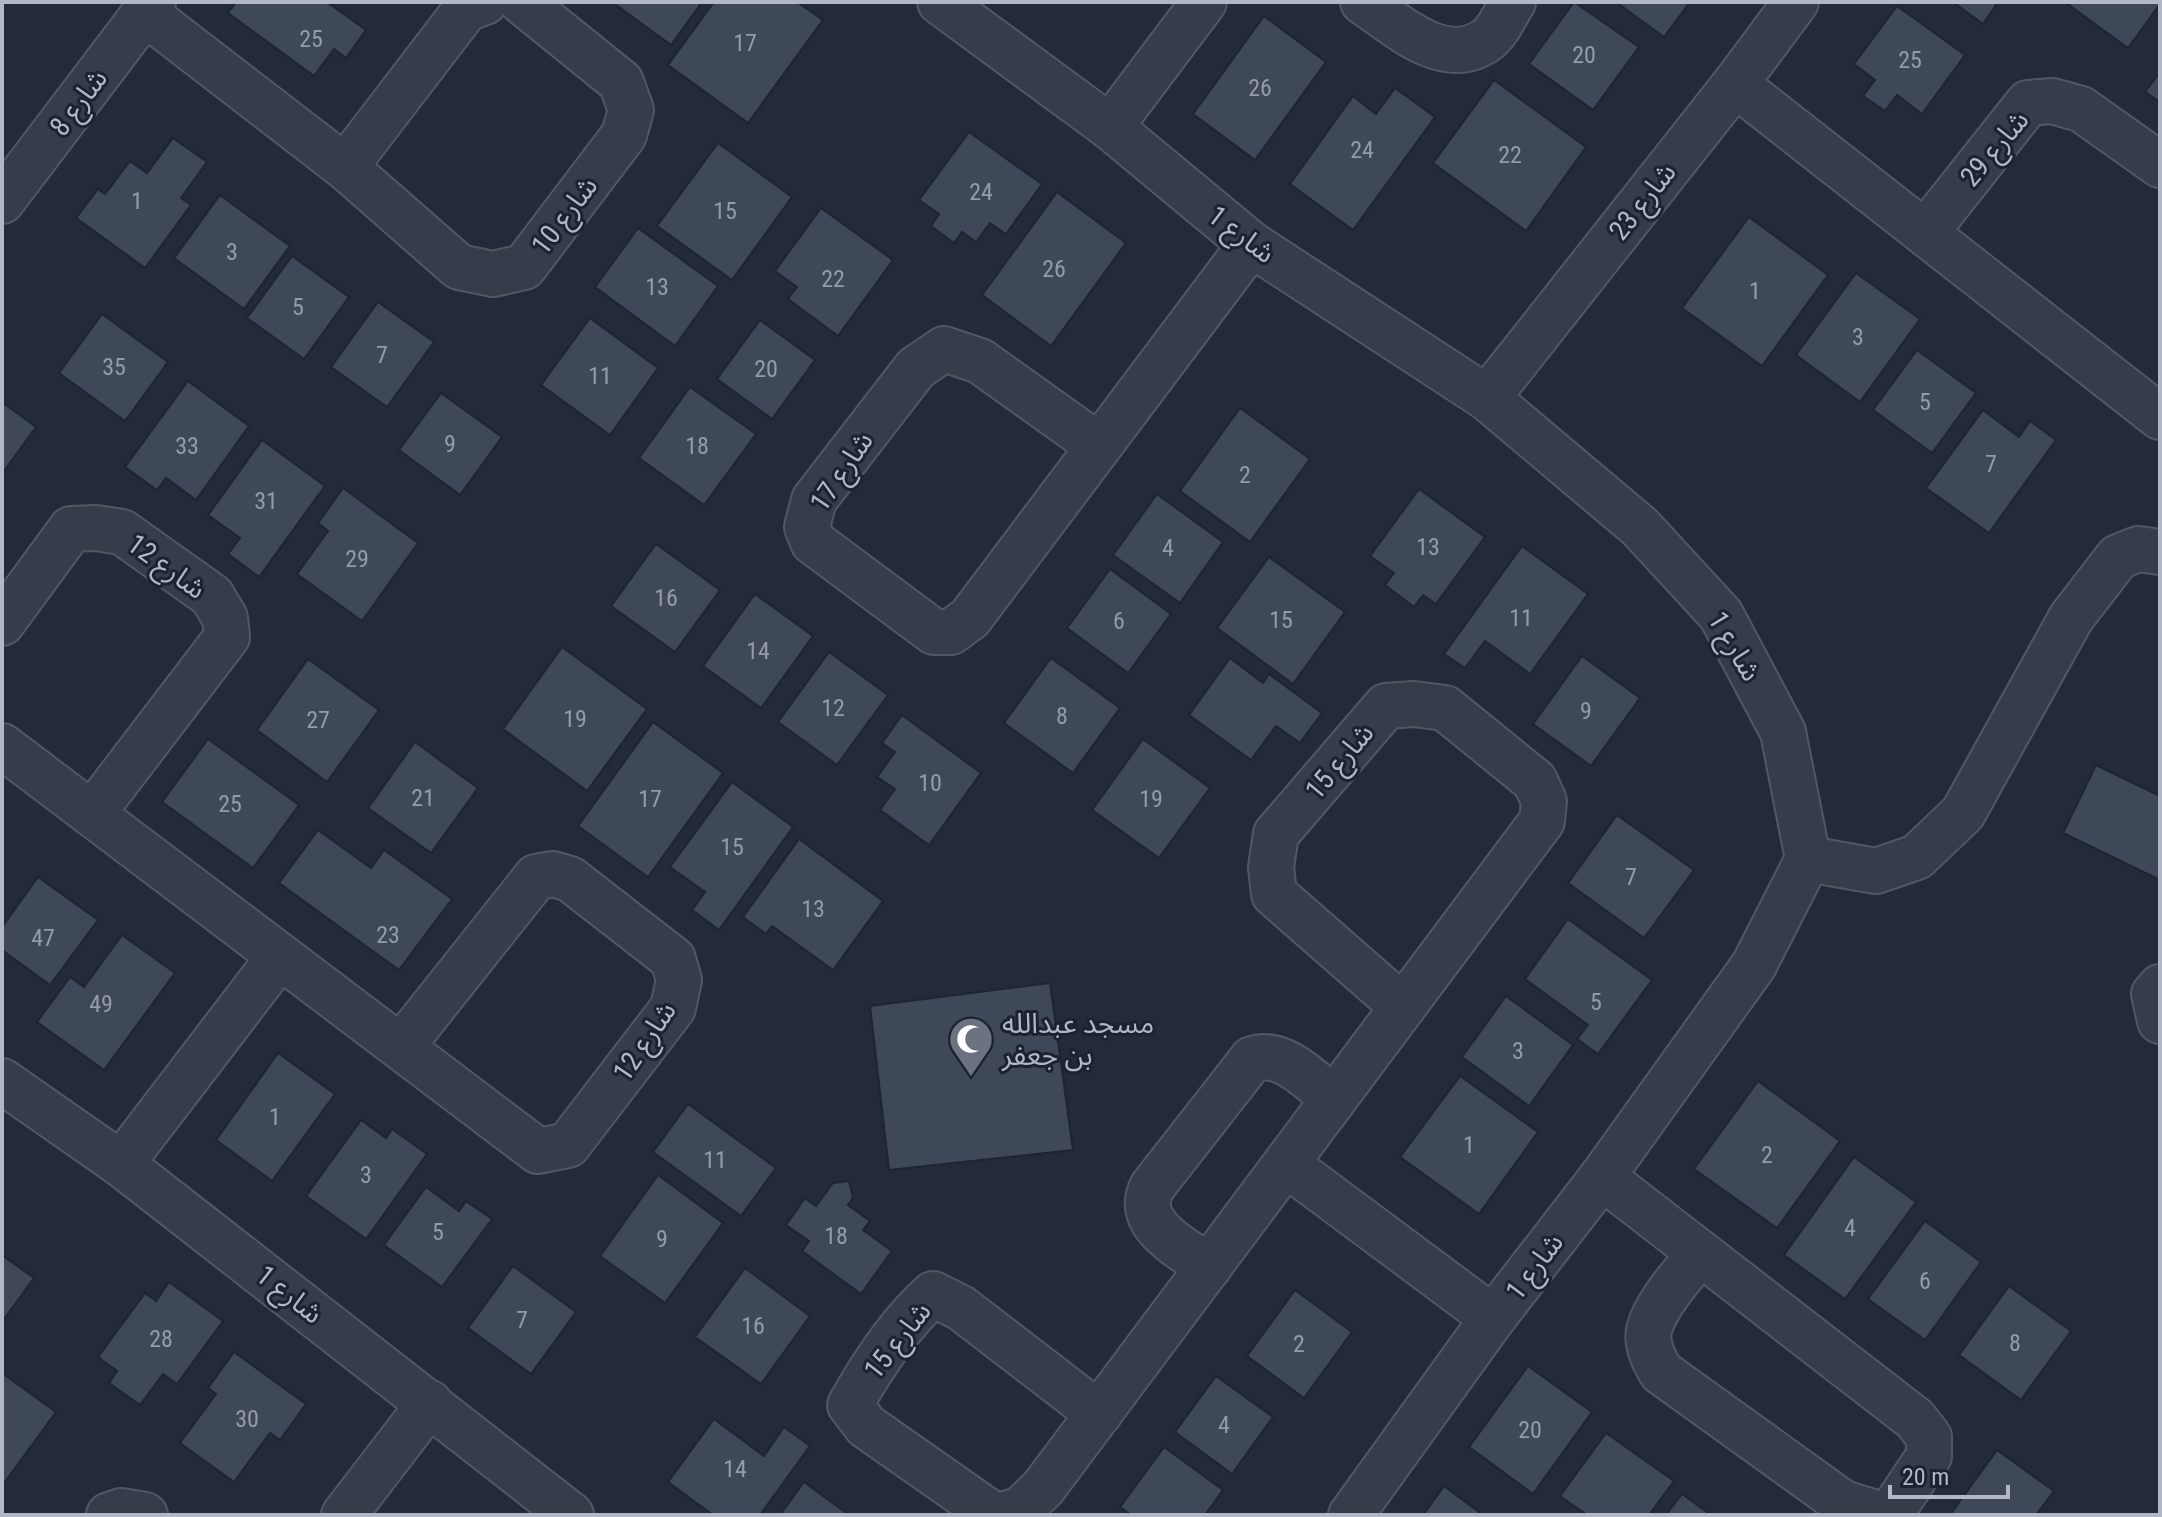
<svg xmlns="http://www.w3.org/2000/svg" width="2162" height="1517" viewBox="0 0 2162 1517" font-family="'Roboto Condensed','Noto Sans Arabic',sans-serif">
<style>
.building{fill:#3f4859;stroke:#1e2431;stroke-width:2}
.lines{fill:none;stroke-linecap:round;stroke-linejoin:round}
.minor-casing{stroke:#515765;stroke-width:48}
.minor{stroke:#363c4a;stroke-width:44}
.labels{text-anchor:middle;stroke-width:6;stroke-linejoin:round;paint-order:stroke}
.number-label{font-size:24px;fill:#949bab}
.street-label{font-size:28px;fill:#b1b7c6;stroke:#1c222f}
.poi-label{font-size:28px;fill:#b1b7c6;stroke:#1c222f;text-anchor:start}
</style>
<rect width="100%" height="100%" fill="#232a3a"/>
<g class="building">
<polygon points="236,2 327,2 366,30 346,58 334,49 314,76 228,13"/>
<polygon points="612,2 702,2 671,45"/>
<polygon points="714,2 797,2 823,20 748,123 668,65"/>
<polygon points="1574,2 1639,47 1593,110 1529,64"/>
<polygon points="1616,2 1690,2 1664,37"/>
<polygon points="1953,2 1998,2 1983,24"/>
<polygon points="2071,2 2160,2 2160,4 2128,48 2069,5"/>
<polygon points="1897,6 1965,55 1922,114 1897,95 1885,111 1863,96 1875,80 1854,64"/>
<polygon points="1264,16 1326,62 1255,160 1193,114"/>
<polygon points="2160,72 2160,102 2145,92"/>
<polygon points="1494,80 1586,147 1526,231 1433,163"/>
<polygon points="1395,88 1435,117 1353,230 1290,184 1353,96 1376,114"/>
<polygon points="969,132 1042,184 1006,234 990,223 976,242 962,232 954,243 931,226 939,214 919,200"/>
<polygon points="173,138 207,162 181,198 191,205 145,268 76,218 98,189 105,194 130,161 147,173"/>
<polygon points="718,143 792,197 732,280 657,226"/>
<polygon points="1057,192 1126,243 1051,346 982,295"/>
<polygon points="220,195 290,246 244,309 174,258"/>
<polygon points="821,208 893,260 838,336 788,299 797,287 775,271"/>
<polygon points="1749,217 1828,275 1762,366 1682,308"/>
<polygon points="638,228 718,286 675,346 595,287"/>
<polygon points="292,256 349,297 304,359 247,318"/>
<polygon points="1856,273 1920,319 1860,402 1796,355"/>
<polygon points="378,302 434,342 387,407 331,367"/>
<polygon points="102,314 168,362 125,421 59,373"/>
<polygon points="590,318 658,368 610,435 541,385"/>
<polygon points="760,320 815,360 772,419 717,379"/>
<polygon points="1917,350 1976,393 1932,453 1873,410"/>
<polygon points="188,381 249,426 196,500 166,478 157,490 125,467"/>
<polygon points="690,387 756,434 704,505 639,458"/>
<polygon points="441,393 502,437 460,495 399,450"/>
<polygon points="2,402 36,427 2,474"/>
<polygon points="1240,408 1310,459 1250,542 1180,491"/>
<polygon points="1983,410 2019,437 2030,421 2056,440 1989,533 1926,488"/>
<polygon points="262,440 325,486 259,577 228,554 240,538 208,515"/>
<polygon points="343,488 418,543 362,621 297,574 328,531 318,523"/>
<polygon points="1419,489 1485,537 1436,604 1423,595 1414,607 1385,585 1394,573 1370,556"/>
<polygon points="1157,494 1223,542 1180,603 1113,555"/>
<polygon points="656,544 720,590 675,652 611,606"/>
<polygon points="1522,546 1588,594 1530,674 1485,641 1465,668 1444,654"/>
<polygon points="1269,557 1345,612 1293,684 1217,628"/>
<polygon points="1110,569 1171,614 1128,673 1067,628"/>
<polygon points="755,594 813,636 761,708 703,666"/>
<polygon points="562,647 647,709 587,791 503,729"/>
<polygon points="829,652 888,695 837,765 778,722"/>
<polygon points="1582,656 1640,698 1591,766 1533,724"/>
<polygon points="1051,658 1120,708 1073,773 1004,723"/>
<polygon points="1230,658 1263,683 1269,674 1322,713 1300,743 1276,726 1251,760 1189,715"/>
<polygon points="308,659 379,710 327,782 257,730"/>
<polygon points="902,715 981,773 929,845 880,810 895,789 877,777 895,752 882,743"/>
<polygon points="653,722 723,773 648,877 578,826"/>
<polygon points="208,739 299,805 253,868 162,802"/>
<polygon points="1143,739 1210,788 1159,858 1092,810"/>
<polygon points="415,742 478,788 431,853 368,808"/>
<polygon points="2096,765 2160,796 2160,880 2063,833"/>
<polygon points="732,782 793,827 719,930 692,910 705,892 670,867"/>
<polygon points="1617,815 1694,870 1644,938 1568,883"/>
<polygon points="318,830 371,868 384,850 452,899 399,970 279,883"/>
<polygon points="799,839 883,901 833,970 772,926 766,934 743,917"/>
<polygon points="38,877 98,920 50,985 2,950 2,927"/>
<polygon points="1568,919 1652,980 1598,1054 1577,1039 1588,1025 1525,979"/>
<polygon points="122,935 175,973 104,1070 37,1022 70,977 84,987"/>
<polygon points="1050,983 1073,1150 889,1170 870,1006"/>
<polygon points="1506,996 1573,1045 1529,1106 1462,1057"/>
<polygon points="278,1053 335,1094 272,1181 216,1140"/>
<polygon points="1460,1076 1538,1132 1479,1214 1400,1157"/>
<polygon points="1758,1081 1840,1141 1777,1228 1694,1169"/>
<polygon points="688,1104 776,1168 741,1216 653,1152"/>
<polygon points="361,1120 386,1138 392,1129 427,1154 366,1239 306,1196"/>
<polygon points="1854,1157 1916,1202 1845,1299 1784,1255"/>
<polygon points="658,1175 723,1223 665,1303 600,1256"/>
<polygon points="849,1181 853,1198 848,1205 870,1221 863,1230 892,1251 861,1294 802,1251 809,1241 786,1225 805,1198 816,1206 833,1183"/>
<polygon points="426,1187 459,1211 466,1201 492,1219 442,1287 384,1245"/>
<polygon points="1925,1221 1981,1262 1925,1340 1868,1299"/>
<polygon points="2,1255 34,1278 2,1322"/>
<polygon points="513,1266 576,1312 531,1374 468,1328"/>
<polygon points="745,1268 810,1316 761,1384 695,1337"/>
<polygon points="169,1282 223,1321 177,1384 163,1374 140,1405 109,1383 117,1371 98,1357 145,1293 156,1301"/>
<polygon points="2009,1286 2071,1331 2021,1400 1959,1355"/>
<polygon points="1295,1290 1352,1332 1304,1398 1247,1356"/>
<polygon points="234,1352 306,1404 280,1440 270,1433 234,1482 180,1443 216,1394 208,1388"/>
<polygon points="1528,1366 1592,1412 1533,1494 1469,1447"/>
<polygon points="2,1373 56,1412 2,1486"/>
<polygon points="1216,1376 1273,1417 1232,1474 1175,1432"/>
<polygon points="714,1419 764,1456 784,1427 810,1446 760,1515 713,1515 668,1482"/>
<polygon points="1606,1433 1674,1481 1649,1515 1587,1515 1560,1496"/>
<polygon points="1164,1447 1223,1490 1205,1515 1131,1515 1120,1507"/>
<polygon points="1997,1450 2054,1491 2036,1515 1950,1515"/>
<polygon points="804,1482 849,1515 780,1515"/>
<polygon points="1444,1486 1483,1515 1423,1515"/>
<polygon points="1682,1494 1711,1515 1666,1515"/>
</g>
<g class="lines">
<g class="minor-casing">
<g id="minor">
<polyline points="940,2 1110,127 1251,244 1487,398 1640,527 1721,615 1783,732 1808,859 1754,965 1602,1177 1493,1318 1351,1515"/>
<path d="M1363,2c35,23 82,69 125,37 10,-8 18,-26 25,-37"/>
<polyline points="145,13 345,167 459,267 493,274 524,267 624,135 631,110 621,82 522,2"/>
<polyline points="1735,84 2160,417"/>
<polyline points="1110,127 1204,2"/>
<polyline points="345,167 466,9 485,2"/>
<polyline points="2,201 153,2"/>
<polyline points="1925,233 2028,103 2052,101 2081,109 2160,165"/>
<polyline points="1487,398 1735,84 1796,2"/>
<polyline points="1099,446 980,361 944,349 916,368 814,500 807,527 813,542 934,632 951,632 970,618 1251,244"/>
<polyline points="2,623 71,529 96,528 122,532 212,596 225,618 227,637 92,814"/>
<polyline points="2,746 538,1151 568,1145 673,1008 679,980 673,959 570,879 553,874 536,877 401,1047"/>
<polyline points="1808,859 1876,871 1917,857 1963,813 2071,618 2118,557 2138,549 2160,552"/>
<polyline points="2160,987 2154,994 2160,1021"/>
<polyline points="2,1081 121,1164 571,1515"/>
<polyline points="121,1164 280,956"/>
<polyline points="1286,1164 1493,1318"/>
<path d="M1602,1177l313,242 14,18v19l-38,57h-15l-33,-10 -182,-131c-7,-12 -15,-27 -12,-42 6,-25 34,-56 50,-75"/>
<path d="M1209,1267c-26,-19 -76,-42 -57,-80l100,-128c31,-10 59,22 82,40"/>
<polyline points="109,1515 121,1511 145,1515"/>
<polyline points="344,1515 430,1403"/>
<path d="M993,1515l-127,-89 -16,-21c22,-39 49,-81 83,-111l28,14 138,106"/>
<polyline points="1001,1515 1020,1510 1043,1488 1542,821 1544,801 1535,781 1445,708 1414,704 1386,706 1276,834 1271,867 1274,894 1403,1007"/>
</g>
</g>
<use href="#minor" class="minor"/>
</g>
<defs>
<g id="mosque-pin" transform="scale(2.3)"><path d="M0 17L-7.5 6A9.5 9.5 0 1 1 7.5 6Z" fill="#6b7280" stroke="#1c222f"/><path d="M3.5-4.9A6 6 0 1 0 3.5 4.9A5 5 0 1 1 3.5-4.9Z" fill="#fff"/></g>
</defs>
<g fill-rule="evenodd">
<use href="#mosque-pin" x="971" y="1039"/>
</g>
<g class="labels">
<g class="number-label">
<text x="311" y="47">25</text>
<text x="745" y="51">17</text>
<text x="1584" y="63">20</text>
<text x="1910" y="68">25</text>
<text x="1260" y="96">26</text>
<text x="1362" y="158">24</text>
<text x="1510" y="163">22</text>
<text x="981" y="200">24</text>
<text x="137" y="209">1</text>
<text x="725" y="219">15</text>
<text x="232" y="260">3</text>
<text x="1054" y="277">26</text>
<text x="833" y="287">22</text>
<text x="657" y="295">13</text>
<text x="1755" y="299">1</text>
<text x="298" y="315">5</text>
<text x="1858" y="345">3</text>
<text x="382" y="363">7</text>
<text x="114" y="375">35</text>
<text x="766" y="377">20</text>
<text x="600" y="384">11</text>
<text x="1925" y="410">5</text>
<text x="450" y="452">9</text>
<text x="187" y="454">33</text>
<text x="697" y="454">18</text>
<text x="1991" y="472">7</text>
<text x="1245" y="483">2</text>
<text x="266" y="509">31</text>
<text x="1428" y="555">13</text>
<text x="1168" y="556">4</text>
<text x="357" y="567">29</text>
<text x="666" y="606">16</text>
<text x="1521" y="626">11</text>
<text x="1281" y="628">15</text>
<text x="1119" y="629">6</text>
<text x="758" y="659">14</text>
<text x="833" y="716">12</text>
<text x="1586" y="719">9</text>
<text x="1062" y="724">8</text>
<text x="575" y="727">19</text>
<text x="318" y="728">27</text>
<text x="930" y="791">10</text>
<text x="423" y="806">21</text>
<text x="650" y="807">17</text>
<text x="1151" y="807">19</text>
<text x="230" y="812">25</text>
<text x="732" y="855">15</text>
<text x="1631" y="885">7</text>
<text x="813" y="917">13</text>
<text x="388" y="943">23</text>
<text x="43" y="946">47</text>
<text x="1596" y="1010">5</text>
<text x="101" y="1012">49</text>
<text x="1518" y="1059">3</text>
<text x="275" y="1125">1</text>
<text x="1469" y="1153">1</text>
<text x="1767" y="1163">2</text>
<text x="715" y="1168">11</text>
<text x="366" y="1183">3</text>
<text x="1850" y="1236">4</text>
<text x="438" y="1240">5</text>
<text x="836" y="1244">18</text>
<text x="662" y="1247">9</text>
<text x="1925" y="1289">6</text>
<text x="522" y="1328">7</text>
<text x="753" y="1334">16</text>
<text x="161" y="1347">28</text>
<text x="2015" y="1351">8</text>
<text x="1299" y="1352">2</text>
<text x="247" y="1427">30</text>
<text x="1224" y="1433">4</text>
<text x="1530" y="1438">20</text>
<text x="735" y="1477">14</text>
</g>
<g class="street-label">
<text transform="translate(78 102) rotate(-53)" y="10">شارع 8</text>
<text transform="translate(1994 148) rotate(-50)" y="10">شارع 29</text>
<text transform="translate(1642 201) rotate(-52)" y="10">شارع 23</text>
<text transform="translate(564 215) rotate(-53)" y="10">شارع 10</text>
<text transform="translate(1242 234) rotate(37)" y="10">شارع 1</text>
<text transform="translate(841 471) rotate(-56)" y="10">شارع 17</text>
<text transform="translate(167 566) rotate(36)" y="10">شارع 12</text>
<text transform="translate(1735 646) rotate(59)" y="10">شارع 1</text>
<text transform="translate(1339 761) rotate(-50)" y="10">شارع 15</text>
<text transform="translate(644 1041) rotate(-56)" y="10">شارع 12</text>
<text transform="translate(1534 1266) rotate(-53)" y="10">شارع 1</text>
<text transform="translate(290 1294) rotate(38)" y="10">شارع 1</text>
<text transform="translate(897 1340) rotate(-52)" y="10">شارع 15</text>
</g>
<g class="poi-label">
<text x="1002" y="1033">مسجد عبدالله<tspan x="1002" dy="32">بن جعفر</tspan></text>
</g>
</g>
<rect width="2162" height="1517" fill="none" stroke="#b1b7c6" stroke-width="8"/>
<path d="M1890 1485v12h118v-12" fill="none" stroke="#b1b7c6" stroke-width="4"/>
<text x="1902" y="1485" font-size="24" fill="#b1b7c6" stroke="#1c222f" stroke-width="6" paint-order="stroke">20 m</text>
</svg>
